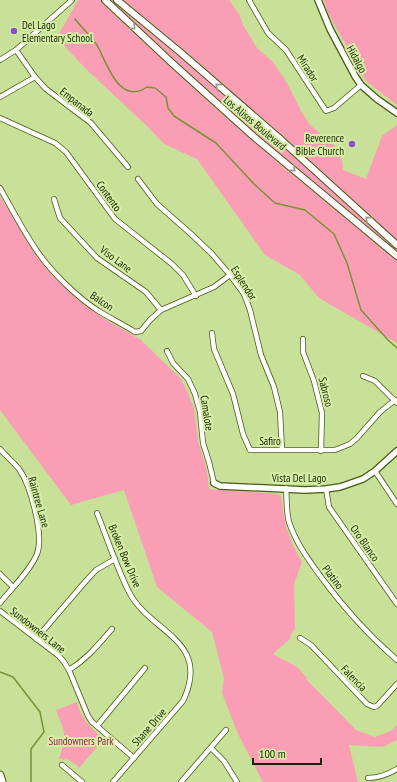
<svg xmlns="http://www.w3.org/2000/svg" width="397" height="782" viewBox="0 0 397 782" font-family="'PT Sans Narrow',sans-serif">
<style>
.green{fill:#f99eb5}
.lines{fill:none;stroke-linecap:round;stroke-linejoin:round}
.stream{stroke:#789235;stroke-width:1.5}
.minor-casing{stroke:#475a12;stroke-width:6}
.tertiary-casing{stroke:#475a12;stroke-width:8}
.secondary-casing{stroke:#475a12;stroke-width:8}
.primary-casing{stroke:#475a12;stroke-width:9}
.minor{stroke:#fff;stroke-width:4.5}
.tertiary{stroke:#fff;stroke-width:5.5}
.secondary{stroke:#fff;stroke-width:6}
.primary{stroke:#fff;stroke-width:7}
.oneway{stroke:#989c8f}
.poi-dot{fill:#8a50c7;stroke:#d5eda5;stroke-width:1.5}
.labels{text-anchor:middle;stroke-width:4;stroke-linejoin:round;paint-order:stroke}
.poi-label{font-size:11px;fill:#1b2407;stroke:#d5eda5;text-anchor:start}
.street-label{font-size:11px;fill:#1b2407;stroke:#d5eda5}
.park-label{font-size:11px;fill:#91234b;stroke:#d5eda5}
</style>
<rect width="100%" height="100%" fill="#c8e098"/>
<g class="green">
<polygon points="78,0 229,0 239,14 243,25 257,48 273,62 287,83 301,111 310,125 334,145 342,160 343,170 366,179 382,136 397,125 397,343 319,298 300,275 265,255 197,159 164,144 147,126 86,69 57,38"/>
<polygon points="324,0 397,0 397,105 366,81 328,13"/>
<path d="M0,196l31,52 21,27 25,24 23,17 41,24 40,39 7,14 6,15 4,33 9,29 2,19 69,5 3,2c3,27 7,42 21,66l-8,22 1,45 -4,5 -1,5 -17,15 24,13 10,11 -1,1 50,51 19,7 16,-6 6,-6v15l-14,7 -34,-2 9,37h-95l-25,-48 -16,-41 2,-15 -12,-46 -55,-45 -33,-97 -53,15 -71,-95z"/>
<path d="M77,702c4,16 14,27 27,37l-26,30v-3l-11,-7 -3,1 -5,-2c9,-24 6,-25 -3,-48z"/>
</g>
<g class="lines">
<g class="stream">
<path d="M75,19c7,9 16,17 22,26 10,18 22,61 50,42l8,1 11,9 2,11 6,8 42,27 38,41 21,19 30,7 29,24 13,29 14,47 27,30 9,8"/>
<polyline points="0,672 13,677 40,712 44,732 31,749 31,782"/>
</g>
<g class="minor-casing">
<g id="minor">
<polyline points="249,0 268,33 286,50 326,111 334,108 361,85"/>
<polyline points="16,50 35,77 46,89 91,123 128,167"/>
<polyline points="0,60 16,50 72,0"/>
<polyline points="0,97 35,77"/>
<polyline points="0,118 55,143 66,152 115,219 172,264 183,275 196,296"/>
<polyline points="138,179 157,204 191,234 212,254 230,275 244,294 250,310 261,355 274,387 280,412 282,450"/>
<path d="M0,188c12,21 23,43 37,63 15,22 41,47 63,61 12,7 24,13 35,20l6,-1 9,-11 11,-10 53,-23 16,-12"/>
<polyline points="54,199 60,218 97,258 146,292 161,310"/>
<polyline points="212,333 214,349 233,394 243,434 250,450 335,450 350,444 357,438 380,412 395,400"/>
<polyline points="303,339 303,352 314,381 322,413 321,451"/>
<polyline points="167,351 173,363 188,379 195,394 200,412 203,443 209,462 214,483"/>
<polyline points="363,376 375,381 397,403"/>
<path d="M0,449c6,7 13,13 19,20 12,17 25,66 18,85 -7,17 -26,35 -37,49"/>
<polyline points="375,471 397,504"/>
<path d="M286,488c1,11 0,23 3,34 7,21 19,37 32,55 23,31 47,58 76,83"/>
<polyline points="326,489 329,507 397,604"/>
<path d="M97,513c10,25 20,55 32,79 21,41 83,48 54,109l-70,81"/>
<polyline points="0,574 13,587"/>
<polyline points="0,611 59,656 64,662 69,670 88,716 92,722 134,758"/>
<polyline points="300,638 311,645 367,704 374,707 377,706 397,684"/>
<polyline points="36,639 85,582 96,570 115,559"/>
<path d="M69,670c18,-11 29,-25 43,-41"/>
<polyline points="97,726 145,668"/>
<polyline points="211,748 224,761 237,782"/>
<polyline points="62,765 82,782"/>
<path d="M368,778c11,0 19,-3 29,-9"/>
<polyline points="181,782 226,730"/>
</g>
</g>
<g class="tertiary-casing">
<g id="tertiary">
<polyline points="318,0 330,29 355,76 361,85 377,99 397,113"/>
<polyline points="214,483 220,486 305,490 326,489 340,487 363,479 375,471 397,451"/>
</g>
</g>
<g class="secondary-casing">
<g id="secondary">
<polyline points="105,0 172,63 253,136 397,256"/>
<polyline points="117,0 180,52 278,137 397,245"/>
</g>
</g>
<g class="primary-casing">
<polyline id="primary" points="0,775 2,782"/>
</g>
<use href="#minor" class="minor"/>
<use href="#tertiary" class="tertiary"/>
<use href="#secondary" class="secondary"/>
<use href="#primary" class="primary"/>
</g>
<defs><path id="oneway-chevron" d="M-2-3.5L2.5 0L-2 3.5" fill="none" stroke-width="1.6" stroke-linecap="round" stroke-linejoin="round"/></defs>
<g class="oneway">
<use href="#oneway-chevron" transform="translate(133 27) rotate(44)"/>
<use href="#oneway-chevron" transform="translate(218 86) rotate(-140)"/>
<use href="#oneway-chevron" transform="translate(293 169) rotate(40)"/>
<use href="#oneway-chevron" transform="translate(368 219) rotate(-138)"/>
</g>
<g class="poi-dot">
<circle cx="14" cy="31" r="4"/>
<circle cx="352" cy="144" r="4"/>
</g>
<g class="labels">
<g class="poi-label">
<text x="22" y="29">Del Lago<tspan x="22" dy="13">Elementary School</tspan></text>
<text x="344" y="142" text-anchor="end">Reverence<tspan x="344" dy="13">Bible Church</tspan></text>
</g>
<g class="street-label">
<text transform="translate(357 59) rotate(61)" y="4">Hidalgo</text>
<text transform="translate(308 68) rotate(58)" y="4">Mirador</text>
<text transform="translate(77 102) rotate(38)" y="4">Empanada</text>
<text transform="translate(255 123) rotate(40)" y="4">Los Alisos Boulevard</text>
<text transform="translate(109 196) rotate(54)" y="4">Contento</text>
<text transform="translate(116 259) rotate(37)" y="4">Viso Lane</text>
<text transform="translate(244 283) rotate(57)" y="4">Esplendor</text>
<text transform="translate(102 301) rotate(34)" y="4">Balcon</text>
<text transform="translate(326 392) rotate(76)" y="4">Sabroso</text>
<text transform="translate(207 413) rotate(81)" y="4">Camalote</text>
<text x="270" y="445">Safiro</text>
<text x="299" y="482">Vista Del Lago</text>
<text transform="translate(39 502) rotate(74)" y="4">Raintree Lane</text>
<text transform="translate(365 543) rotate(55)" y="4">Oro Blanco</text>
<text transform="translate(125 556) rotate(67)" y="4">Broken Bow Drive</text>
<text transform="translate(333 577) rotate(53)" y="4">Platino</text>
<text transform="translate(38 630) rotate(38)" y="4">Sundowners Lane</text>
<text transform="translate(354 678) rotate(46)" y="4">Falencia</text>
<text transform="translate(149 727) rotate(-49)" y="4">Shane Drive</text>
</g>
<g class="park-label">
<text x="81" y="745">Sundowners Park</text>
</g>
</g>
<path d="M253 758v6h68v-6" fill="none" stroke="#1b2407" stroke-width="2"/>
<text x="259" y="758" font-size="12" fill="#1b2407" stroke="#d5eda5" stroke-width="3" paint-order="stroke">100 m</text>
</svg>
